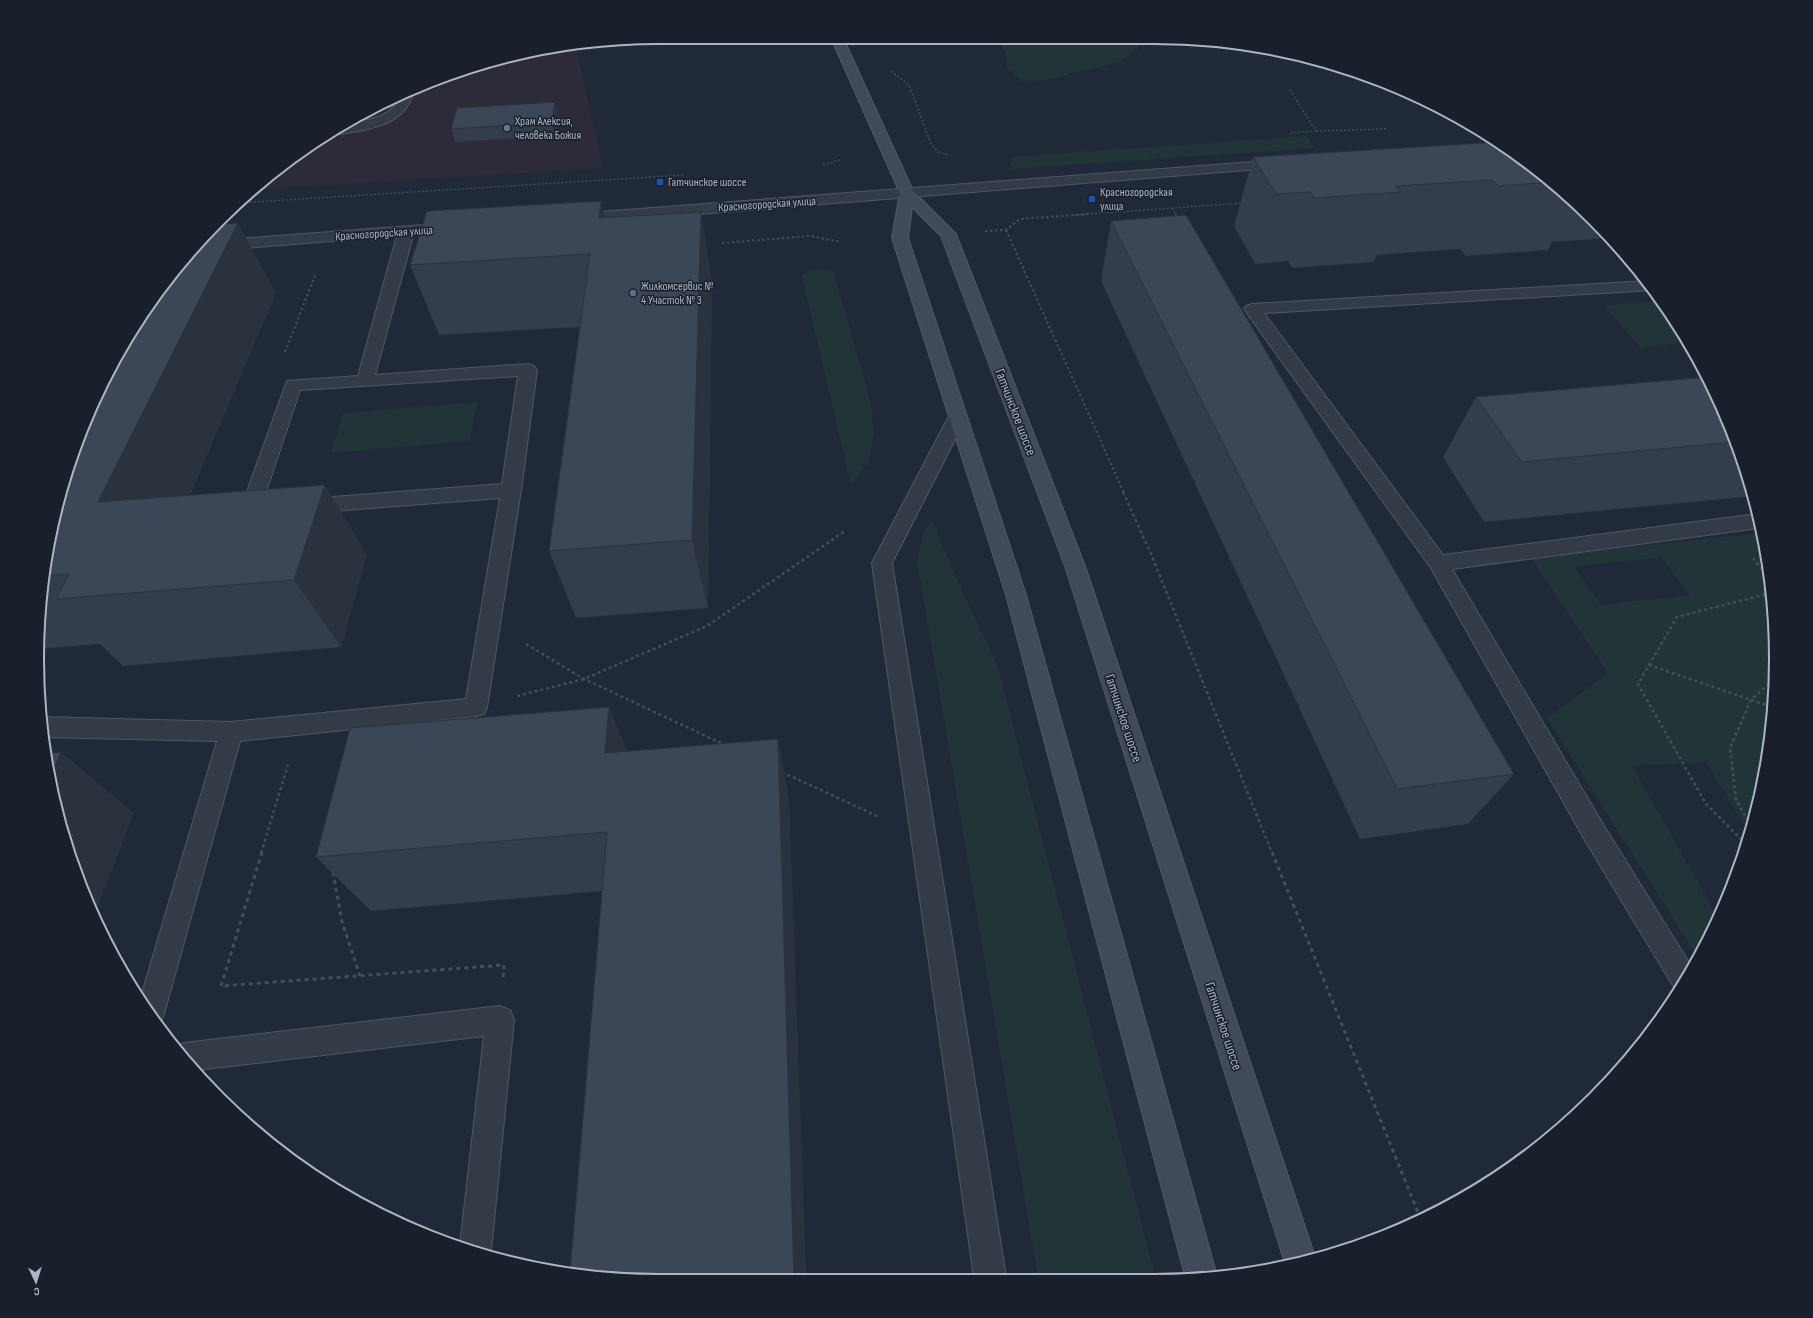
<svg xmlns="http://www.w3.org/2000/svg" width="1813" height="1318" viewBox="0 0 1813 1318" font-family="'Sofia Sans Condensed',sans-serif">
<style>
.medical{fill:#2d2b38}
.green{fill:#213538;fill-rule:evenodd}
.lines{fill:none;stroke-linecap:round;stroke-linejoin:round}
.lane-casing{stroke:#505865;stroke-width:2}
.street-casing{stroke:#505865;stroke-width:2}
.secondary-casing{stroke:#505865;stroke-width:2}
.path-far3{stroke:#3f5255;stroke-width:1.5;stroke-dasharray:2 2;stroke-linecap:butt}
.path-far2{stroke:#3f5255;stroke-width:2;stroke-dasharray:2.5 2.5;stroke-linecap:butt}
.path-far1{stroke:#3f5255;stroke-width:2.5;stroke-dasharray:3 3;stroke-linecap:butt}
.path{stroke:#3f5255;stroke-width:3;stroke-dasharray:4 4;stroke-linecap:butt}
.lane{fill:#333b47;fill-rule:evenodd}
.street{fill:#333b47;fill-rule:evenodd}
.secondary{fill:#414a5a;fill-rule:evenodd}
.wall{fill:#333d4b}
.shaded-wall{fill:#29323d}
.building{fill:#3b4757;stroke:#29323d}
.worship-dot{fill:#6b7280;stroke:#19202c;stroke-width:1.5}
.transit-dot{fill:#1a4fb4;stroke:#19202c;stroke-width:1.5}
.service-dot{fill:#5c6f8a;stroke:#19202c;stroke-width:1.5}
.labels{text-anchor:middle;stroke-width:3;stroke-linejoin:round;paint-order:stroke}
.far-poi-label{font-size:12px;fill:#adb5c4;stroke:#19202c;text-anchor:start}
.far-street-label{font-size:12px;fill:#adb5c4;stroke:#19202c}
.street-label{font-size:14px;fill:#adb5c4;stroke:#19202c}
.rim{fill:none;stroke:#adb5c4;stroke-width:2}
</style>
<rect width="100%" height="100%" fill="#1f2937"/>
<polygon class="medical" points="575,43 603,168 251,190 314,142 421,84 498,58"/>
<g class="green">
<polygon points="1135,37 1139,41 1138,49 1117,63 1072,73 1053,79 1023,82 1007,68 1007,55 998,38"/>
<polygon points="1307,136 1315,148 1013,169 1010,163 1012,158 1020,156"/>
<polygon points="816,270 826,270 834,273 871,403 874,432 869,461 851,485 802,277 807,272"/>
<polygon points="1660,301 1687,343 1640,347 1604,305"/>
<polygon points="477,402 470,441 331,453 343,413"/>
<polygon points="932,518 942,546 998,668 1155,1276 1038,1277 917,560 923,535"/>
<path d="M1761,533l14,85 -4,122 -22,92 -43,-70 -74,4 85,150 -19,42 -151,-240 61,-45 -77,-115zM1661,557l29,38 -89,10 -27,-38z"/>
</g>
<g class="lines">
<g class="lane-casing">
<g id="lane">
<path d="M410,90l3,3c-9,35 -50,37 -80,42l-5,-1c6,-3 12,-7 17,-9 19,-6 48,-5 54,-29z"/>
<polygon points="406,227 411,229 414,232 375,375 528,364 534,366 537,370 521,490 487,707 484,714 476,716 240,741 164,1014 160,1024 157,1025 140,1000 217,741 42,737 41,717 231,722 466,699 500,498 307,513 300,511 297,506 300,501 307,499 502,484 518,376 300,390 262,504 266,505 269,510 266,515 250,518 243,516 240,511 287,381 358,376 398,232 401,229"/>
<polygon points="1648,281 1654,290 1264,313 1443,555 1757,514 1759,528 1452,569 1604,826 1693,969 1678,990 1675,989 1586,842 1431,568 1244,309 1246,306 1252,304"/>
<polygon points="500,1006 510,1010 514,1020 491,1251 489,1256 460,1245 484,1036 196,1070 174,1047 184,1043"/>
</g>
</g>
<g class="street-casing">
<g id="street">
<polygon points="1279,160 1284,161 1286,164 1284,167 574,224 569,222 566,219 569,216 574,214"/>
<polygon points="450,223 455,225 458,228 455,231 194,252 190,251 198,242"/>
<polygon points="958,410 964,412 967,416 892,563 1006,1277 974,1277 872,563 949,416 952,412"/>
</g>
</g>
<g class="secondary-casing">
<polygon id="secondary" points="832,40 844,40 913,191 956,234 1085,566 1316,1260 1286,1266 1285,1263 1065,566 941,236 912,207 908,238 1026,595 1217,1276 1185,1276 1006,595 892,238 900,193"/>
</g>
<g class="path-far3">
<polyline points="891,71 909,85 931,144 938,152 950,155"/>
<polyline points="1290,90 1316,131 1290,133"/>
<polyline points="1316,131 1386,129"/>
<polyline points="823,165 840,160"/>
<polyline points="238,203 685,175"/>
<polyline points="1172,208 1176,215"/>
<polyline points="1075,215 1244,203"/>
</g>
<g class="path-far2">
<polyline points="1175,214 1177,218"/>
<polyline points="1006,230 1124,493"/>
<polyline points="985,231 1006,230 1020,219 1089,214"/>
<polyline points="722,243 810,236 841,242"/>
<polyline points="285,352 316,273"/>
</g>
<g class="path-far1">
<polyline points="1123,492 1151,554 1272,853"/>
<polyline points="1753,558 1767,575"/>
<polyline points="526,644 584,679 725,745"/>
<polyline points="1649,665 1772,707"/>
<polyline points="517,696 584,679 707,626 845,531"/>
<polyline points="782,772 877,816"/>
<polyline points="1751,826 1736,800 1730,748 1751,700 1773,680"/>
<polyline points="1746,844 1706,804 1638,684 1677,617 1771,593"/>
<polyline points="261,853 288,765"/>
</g>
<g class="path">
<polyline points="262,852 221,986 504,965 503,980"/>
<polyline points="1272,852 1421,1220"/>
<polyline points="333,872 342,922 360,976"/>
</g>
<use href="#lane" class="lane"/>
<use href="#street" class="street"/>
<use href="#secondary" class="secondary"/>
</g>
<g class="wall">
<polygon points="555,102 558,115 555,136 455,142 451,129"/>
<polygon points="1499,142 1564,192 1608,238 1552,242 1548,250 1465,256 1460,249 1377,255 1374,262 1292,268 1288,261 1255,264 1234,226 1253,157"/>
<polygon points="601,201 605,217 701,212 712,282 708,608 576,618 549,551 580,327 439,335 410,265"/>
<polygon points="1111,221 1514,774 1468,824 1360,839 1101,281"/>
<polygon points="276,293 190,495 367,554 341,647 123,666 100,644 38,649 42,578 58,498"/>
<polygon points="1712,384 1754,496 1484,522 1443,457 1476,397"/>
<polygon points="609,707 627,751 778,739 789,800 806,1278 618,1280 602,891 371,911 316,857"/>
</g>
<g class="shaded-wall">
<polygon points="555,102 558,115 555,136 551,123"/>
<polygon points="601,201 618,271 599,218"/>
<polygon points="701,212 712,282 708,608 692,540"/>
<polygon points="238,223 276,293 157,571 98,502"/>
<polygon points="325,485 367,554 341,647 294,580"/>
<polygon points="609,707 634,769 605,753"/>
<polygon points="778,739 789,800 806,1278 794,1279"/>
<polygon points="61,752 134,813 94,917 84,897 58,820 50,778"/>
</g>
<g class="building">
<polygon points="555,102 551,123 451,129 457,108"/>
<polygon points="1499,142 1552,182 1498,186 1492,180 1396,186 1401,192 1314,198 1310,192 1276,194 1253,157"/>
<polygon points="601,201 599,218 701,212 692,540 549,551 590,254 410,265 427,211"/>
<polygon points="1186,215 1514,774 1397,789 1111,221"/>
<polygon points="238,223 98,502 325,485 294,580 56,599 69,574 43,576 58,498 101,384 142,314 191,249 216,224"/>
<polygon points="1707,377 1712,384 1734,442 1522,462 1476,397"/>
<polygon points="609,707 605,753 778,739 794,1279 618,1280 570,1272 607,832 316,857 350,728"/>
<polygon points="61,752 50,778 45,754"/>
</g>
<circle class="worship-dot" cx="507" cy="128" r="4"/>
<g class="transit-dot">
<rect x="656" y="178" width="8" height="8" rx="2"/>
<rect x="1088" y="195" width="8" height="8" rx="2"/>
</g>
<circle class="service-dot" cx="633" cy="293" r="4"/>
<g class="labels">
<g class="far-poi-label">
<text x="515" y="125">Храм Алексия,<tspan x="515" dy="14">человека Божия</tspan></text>
<text x="668" y="186">Гатчинское шоссе</text>
<text x="1100" y="196">Красногородская<tspan x="1100" dy="14">улица</tspan></text>
<text x="641" y="290">Жилкомсервис №<tspan x="641" dy="14">4 Участок № 3</tspan></text>
</g>
<g class="far-street-label">
<text transform="translate(767 204) rotate(-4)" y="4">Красногородская улица</text>
<text transform="translate(384 233) rotate(-4)" y="4">Красногородская улица</text>
</g>
<g class="street-label">
<text transform="translate(1016 412) rotate(69)" y="5">Гатчинское шоссе</text>
<text transform="translate(1124 718) rotate(72)" y="5">Гатчинское шоссе</text>
<text transform="translate(1224 1026) rotate(72)" y="5">Гатчинское шоссе</text>
</g>
</g>
<path d="M0 0H1813V1318H0ZM659 44H1154A615 615 0 0 1 1769 659V659A615 615 0 0 1 1154 1274H659A615 615 0 0 1 44 659V659A615 615 0 0 1 659 44Z" fill="#19202c" fill-rule="evenodd"/>
<path class="rim" d="M659 44H1154A615 615 0 0 1 1769 659V659A615 615 0 0 1 1154 1274H659A615 615 0 0 1 44 659V659A615 615 0 0 1 659 44Z"/>
<g transform="translate(36 1282) rotate(176)" stroke="#19202c" stroke-width="3" paint-order="stroke">
<path d="M0-3L7 15L0 10L-7 15Z" fill="#adb5c4"/>
<text y="-6" font-size="11" font-weight="bold" text-anchor="middle" fill="#adb5c4">С</text>
</g>
</svg>
